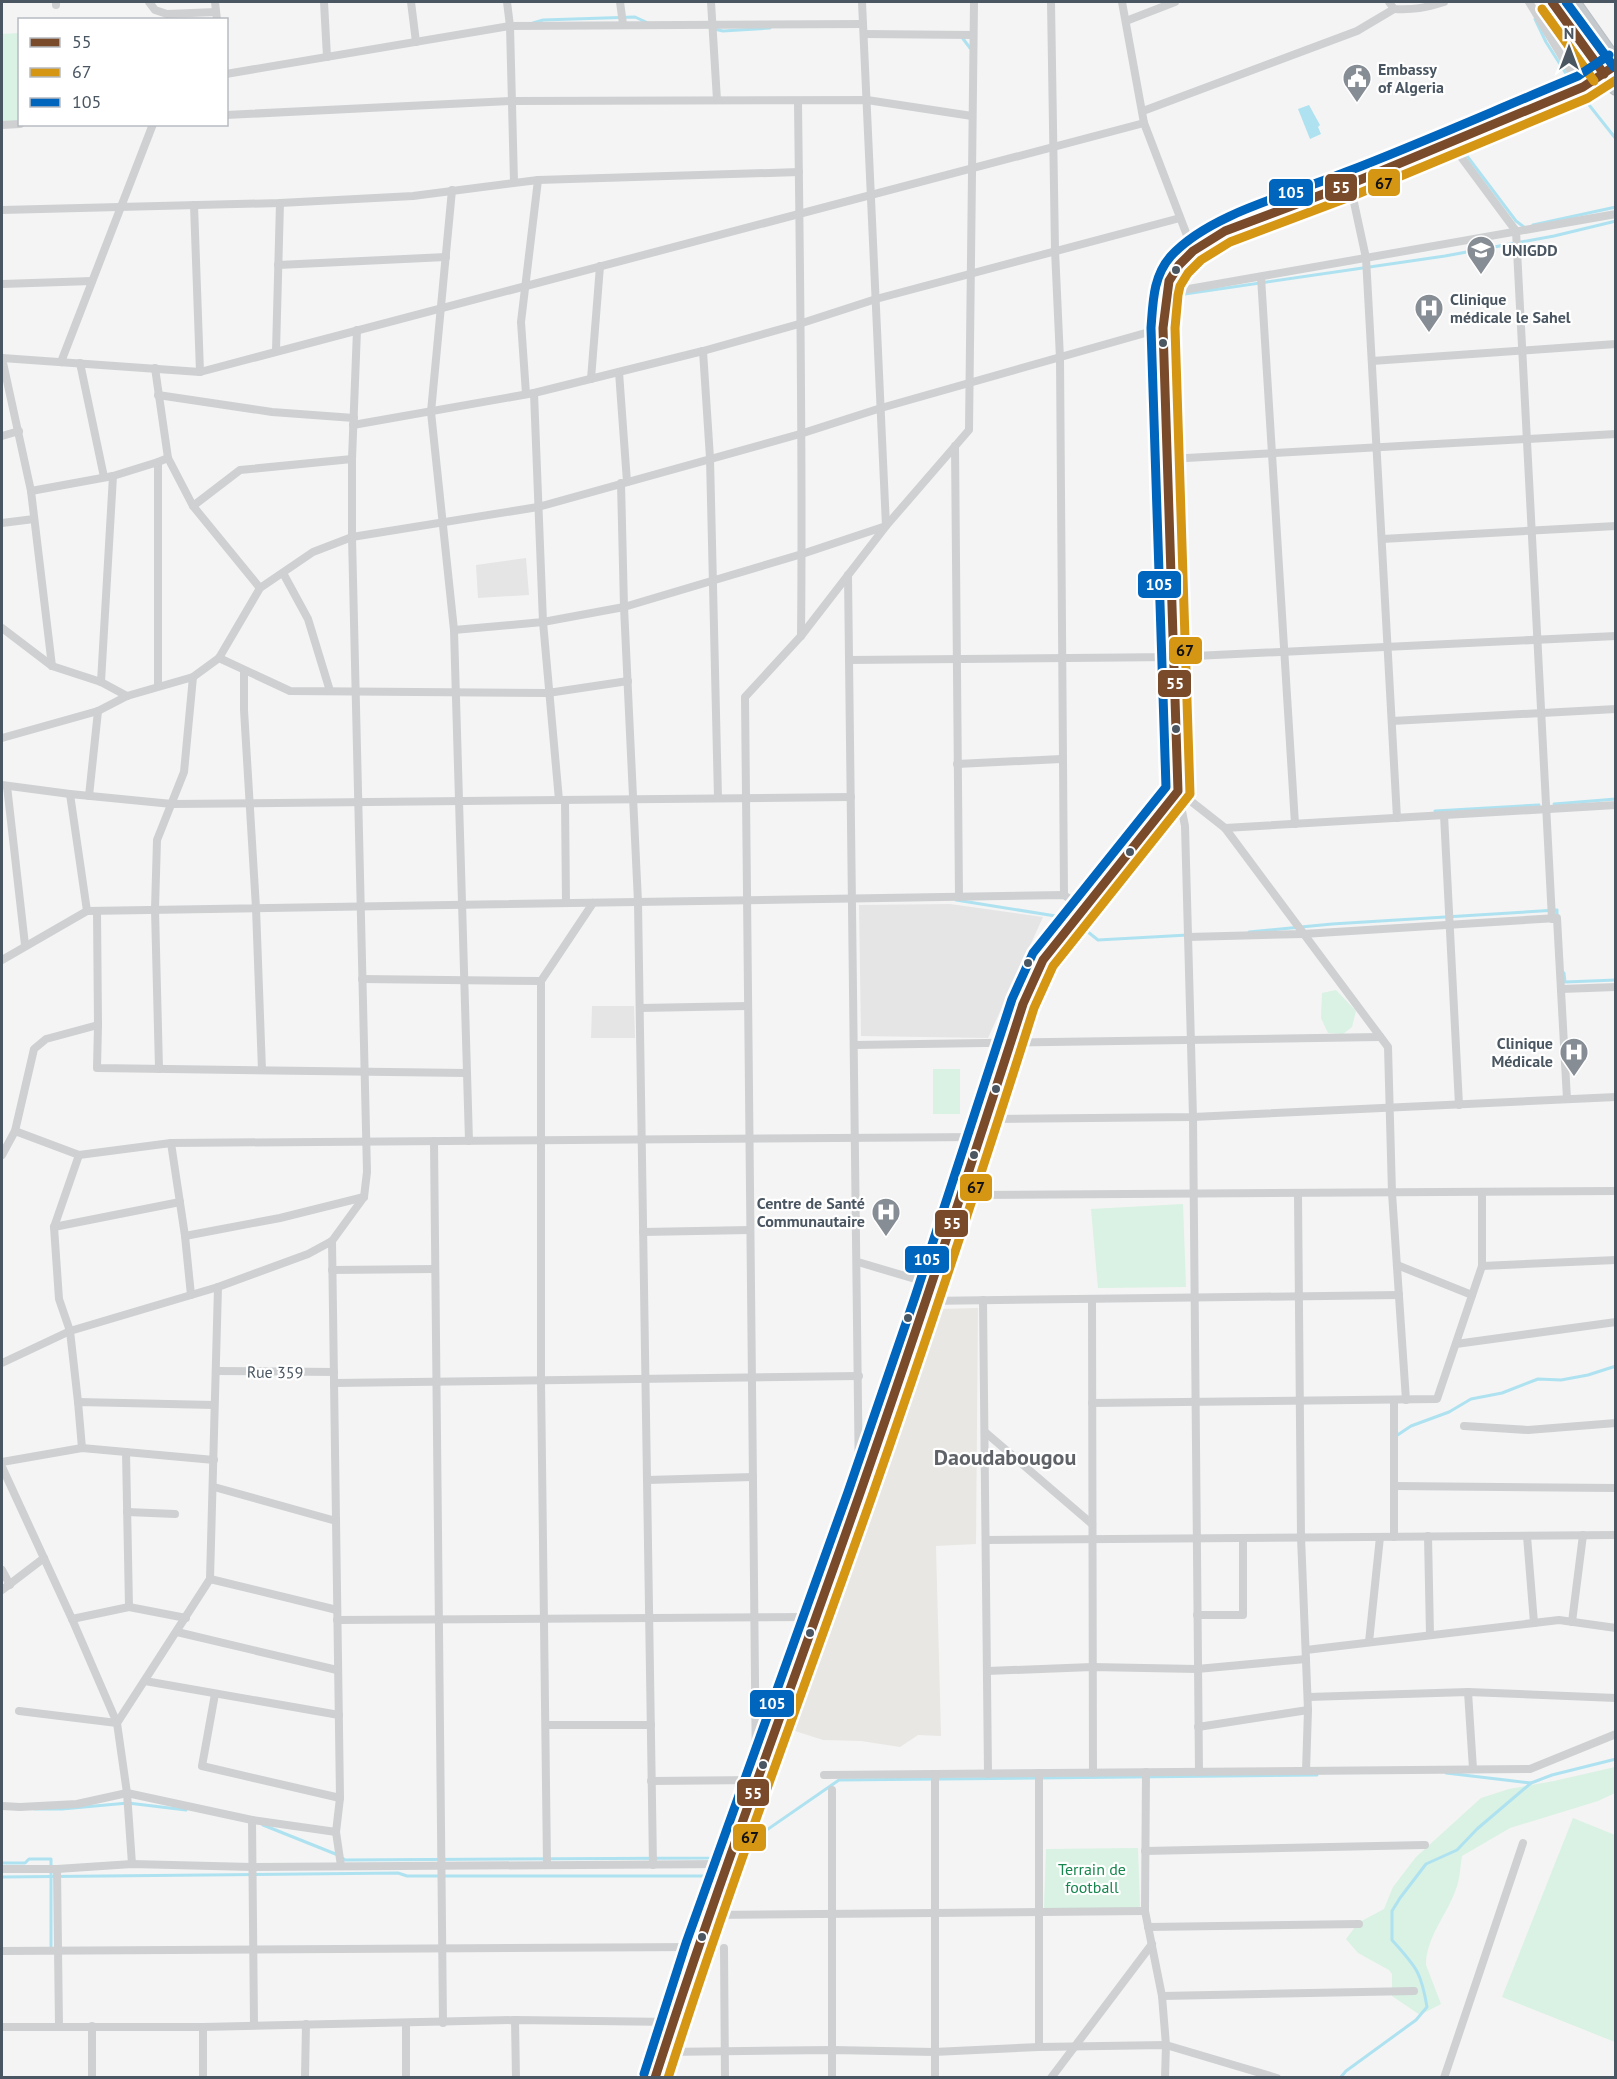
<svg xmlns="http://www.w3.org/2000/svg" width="1617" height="2079" viewBox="0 0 1617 2079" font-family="'PT Sans',sans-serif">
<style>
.commercial{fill:#e8e7e3}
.education{fill:#e6e5e6}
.green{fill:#d9f2e3}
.water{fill:#aee2f0}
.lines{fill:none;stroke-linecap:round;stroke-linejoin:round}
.stream{stroke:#aee2f0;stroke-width:3}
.trunk-casing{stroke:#b9bec3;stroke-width:16}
.minor{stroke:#ced0d2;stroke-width:8}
.tertiary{stroke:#ced0d2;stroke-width:10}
.trunk{stroke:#c4c9cd;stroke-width:14}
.bus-1-casing{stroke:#fff;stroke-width:14}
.bus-2-casing{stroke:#fff;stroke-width:14}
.bus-3-casing{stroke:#fff;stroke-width:14}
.bus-1{stroke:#7a4b2a;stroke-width:9}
.bus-2{stroke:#d49613;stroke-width:9}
.bus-3{stroke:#0065bd;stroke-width:9}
.bus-dot{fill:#4a5661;stroke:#fff;stroke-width:2}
.labels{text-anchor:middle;stroke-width:4.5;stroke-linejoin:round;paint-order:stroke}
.poi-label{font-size:16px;font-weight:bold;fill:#4a5661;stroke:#fff;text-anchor:start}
.street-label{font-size:16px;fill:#4a5661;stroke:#fff}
.park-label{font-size:16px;fill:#17864f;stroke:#fff}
.district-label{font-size:22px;font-weight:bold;fill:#5f6368;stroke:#fff}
.line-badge{stroke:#fff;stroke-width:2}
.badge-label{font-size:16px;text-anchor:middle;font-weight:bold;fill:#fff}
.pale-badge-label{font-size:16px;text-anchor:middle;font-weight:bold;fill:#111}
</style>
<rect width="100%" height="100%" fill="#f4f4f4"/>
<polygon class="commercial" points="978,1308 976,1544 936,1546 941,1736 918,1735 900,1747 861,1741 823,1740 789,1729 937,1309"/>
<g class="education">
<polygon points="526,558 529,595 478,598 476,565"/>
<polygon points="950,904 1043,917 988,1038 861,1036 859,905"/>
<polygon points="592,1006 634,1006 635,1038 591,1038"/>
</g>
<g class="green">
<polygon points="19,33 19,121 2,121 2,34"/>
<polygon points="1336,990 1356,1011 1352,1027 1343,1034 1328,1033 1321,1018 1322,993"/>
<rect x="933" y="1069" width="27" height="45"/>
<polygon points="1183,1204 1186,1287 1098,1288 1091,1209"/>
<path d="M1615,1767v26l-17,8 -88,27 -48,28c-2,11 -2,23 -6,33 -9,26 -30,48 -30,76l15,39 -21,11 -28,-19v-22l-3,-4 -31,-17 -12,-14 12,-16 26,-14 9,-22 23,-30 65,-59 28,-9 45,-8z"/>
<polygon points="1573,1818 1615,1835 1615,2042 1502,1997"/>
<polygon points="1138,1848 1140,1908 1044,1909 1046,1849"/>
</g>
<polygon class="water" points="1309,105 1320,125 1318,127 1321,134 1310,139 1298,109"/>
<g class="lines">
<g class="stream">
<polyline points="1535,19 1546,42 1572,83"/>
<polyline points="533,23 543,20 635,17 648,23"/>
<polyline points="714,29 723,31 770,28"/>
<polyline points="961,36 970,48"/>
<polyline points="1578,91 1616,139"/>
<polyline points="1464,152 1516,221 1524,227"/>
<polyline points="1533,225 1616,207"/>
<polyline points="1178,295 1445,256 1554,236 1616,221"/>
<polyline points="1554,804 1616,799"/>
<polyline points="1435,811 1539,805"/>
<path d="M956,900l112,18 86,-108 8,-18 2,-55 -11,-423c6,-40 14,-52 44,-79l375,-152"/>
<polyline points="1083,928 1098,940 1188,935"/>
<polyline points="1249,932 1332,924 1557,910 1557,916"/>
<polyline points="1564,973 1565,982 1616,980"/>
<polyline points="1396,1438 1396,1436 1411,1426 1449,1412 1471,1399 1502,1393 1538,1379 1561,1380 1588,1375 1616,1366"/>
<polyline points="861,1458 881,1397 915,1306 997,1044 1029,964 1059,917"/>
<polyline points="758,1750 856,1473"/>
<polyline points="1446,1773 1531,1783"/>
<polyline points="35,1809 62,1809 128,1803 186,1810"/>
<polyline points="263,1825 338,1855 345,1860 711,1858 724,1844 732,1842"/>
<polyline points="738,1841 758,1836 839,1780 1317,1775"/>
<polyline points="724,1844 728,1828 753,1764"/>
<polyline points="2,1863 25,1863 29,1859 51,1859 51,1946"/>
<polyline points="2,1877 398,1873 407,1876 712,1876 647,2078"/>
<path d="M1340,2078l6,-7 70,-51 11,-13c-6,-36 -11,-40 -35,-67v-29l8,-13 26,-34 31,-14 20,-21 54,-46 21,-8 64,-16"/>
</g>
<g class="trunk-casing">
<g id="trunk">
<polyline points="1552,2 1589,55 1616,88"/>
<polyline points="1573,2 1616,63"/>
</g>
</g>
<g class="minor">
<polyline points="149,2 155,10 167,14 216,12"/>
<polyline points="215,2 217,20"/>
<polyline points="324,2 327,57"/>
<polyline points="411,2 416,42"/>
<polyline points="507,2 510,26 514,182"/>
<polyline points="620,2 623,24"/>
<polyline points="711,2 717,100"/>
<polyline points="1051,2 1055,250 1060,359 1064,895"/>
<polyline points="1122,2 1144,123 1193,251"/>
<path d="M1389,2l5,7c20,1 31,-1 50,-7"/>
<polyline points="1529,2 1570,70 1583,87"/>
<polyline points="56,5 56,2"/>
<polyline points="1126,21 1175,2"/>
<polyline points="864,34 973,35"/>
<polyline points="226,74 510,26 863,24"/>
<path d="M798,101c2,178 5,357 3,535"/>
<polyline points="1143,111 1357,31 1394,9"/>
<polyline points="226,115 512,101 867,100 972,116"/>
<polyline points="2,125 20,124"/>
<polyline points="1450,142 1516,231 1552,919"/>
<polyline points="1350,184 1366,258 1397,818"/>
<polyline points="452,190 431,412 454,630 469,1141"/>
<polyline points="194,205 200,372"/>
<polyline points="2,210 280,203 413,196 538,180 799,172"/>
<polyline points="278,265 446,257"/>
<polyline points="1261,277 1295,824"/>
<polyline points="2,284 92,281"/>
<polyline points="1166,293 1616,214"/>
<polyline points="276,351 280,203"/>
<polyline points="703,351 710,458 718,798"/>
<polyline points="2,358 200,372 1144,123"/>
<polyline points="2,358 31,491 52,666"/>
<polyline points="1372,361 1616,344"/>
<polyline points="61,362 153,124"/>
<polyline points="80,363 104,477"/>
<polyline points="155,368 168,458 158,462 158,686"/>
<polyline points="619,372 627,482"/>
<polyline points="591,379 600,266"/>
<polyline points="534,393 543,622 559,800"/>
<polyline points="526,394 521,322 538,180"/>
<polyline points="158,395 272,412 354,418"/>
<polyline points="353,425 534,393 703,351 799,324 876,299 1180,218"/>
<polyline points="2,436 19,431"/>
<polyline points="955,446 959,897"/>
<polyline points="168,458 193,506 260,588"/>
<polyline points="1168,459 1616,434"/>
<polyline points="621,483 624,607 638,902 653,1865"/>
<polyline points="31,491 113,476 158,462"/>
<polyline points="193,506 240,470 352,459"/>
<polyline points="2,523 34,519"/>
<polyline points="1382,539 1616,526"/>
<polyline points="283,573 308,619 330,691"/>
<polyline points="848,575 859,1488"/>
<polyline points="2,628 52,666 101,682 127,696"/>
<polyline points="454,630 543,622 624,607 802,554 886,526 862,2"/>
<polyline points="219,658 290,691 548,693 628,681"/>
<polyline points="849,660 1174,657 1616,636"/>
<polyline points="244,671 244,710 256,908 262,1070"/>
<polyline points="101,682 113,476"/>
<polyline points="1392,721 1616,709"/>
<polyline points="2,738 98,711 127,696 193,677 219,658 260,588 313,552 352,537 538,507 800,434 881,408 1163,328"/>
<polyline points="957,764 1061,759"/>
<polyline points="2,785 70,794 172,804 851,797"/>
<polyline points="7,786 25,945"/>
<polyline points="1178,791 1185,826 1193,1117 1199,1772"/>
<polyline points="1178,791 1225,828 1388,1047 1392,1193 1406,1400"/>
<polyline points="70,794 87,911 1064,895 1083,908"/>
<polyline points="89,796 98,711"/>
<polyline points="565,800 566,903"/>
<polyline points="1444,815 1459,1105"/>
<polyline points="1225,828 1616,805"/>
<polyline points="97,911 98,1025 97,1068 466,1073"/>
<polyline points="1188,937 1303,934 1557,918 1567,1099"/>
<polyline points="2,960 87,911"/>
<polyline points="362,979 541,981"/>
<polyline points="1561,989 1616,987"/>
<polyline points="640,1008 748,1006"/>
<polyline points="854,1045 1380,1037"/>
<polyline points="159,1069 155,909 157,840 184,772 193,677"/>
<polyline points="986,1119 1193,1117 1616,1097"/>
<polyline points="15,1131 79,1155 171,1143 981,1137"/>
<polyline points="434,1141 443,2023"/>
<polyline points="171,1143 185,1236 280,1218 364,1197"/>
<polyline points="2,1155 15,1131 34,1049 46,1039 98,1025"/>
<polyline points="1298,1194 1301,1537 1308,1710 1306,1771"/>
<polyline points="962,1195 1616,1191"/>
<polyline points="54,1227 180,1202"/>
<polyline points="643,1232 750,1230"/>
<polyline points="185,1236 191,1295"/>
<polyline points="332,1241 340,1798 336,1832 341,1866"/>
<polyline points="858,1262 932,1284"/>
<polyline points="1397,1265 1472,1295"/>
<polyline points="1482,1266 1616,1260"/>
<polyline points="332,1270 435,1269"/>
<polyline points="1092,1299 1093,1773"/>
<polyline points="983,1300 988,1774"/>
<polyline points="926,1301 1399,1295"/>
<polyline points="1456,1344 1616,1322"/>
<polyline points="2,1363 70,1331 218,1287 308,1254 332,1241 364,1197 367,1172 352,537 352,459 357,330"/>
<polyline points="216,1371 334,1372"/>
<polyline points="334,1383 859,1376"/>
<polyline points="78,1402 70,1331 59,1299 54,1227 79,1155"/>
<polyline points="1092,1403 1437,1399 1482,1266 1482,1192"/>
<polyline points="1464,1426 1528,1430 1616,1423"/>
<polyline points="985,1432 1092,1524"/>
<polyline points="82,1448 78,1402 214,1405"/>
<polyline points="126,1452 129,1607"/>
<polyline points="2,1462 82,1448 214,1460"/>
<polyline points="2,1467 72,1619 117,1723 127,1793 132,1864"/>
<polyline points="647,1480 753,1477"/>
<polyline points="1394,1486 1616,1488"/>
<polyline points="214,1487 336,1521"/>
<polyline points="127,1512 175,1514"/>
<polyline points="1428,1536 1430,1635"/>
<polyline points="1527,1536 1534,1623"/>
<polyline points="1394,1537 1394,1400"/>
<polyline points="986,1540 1616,1535"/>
<polyline points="2,1570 10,1585"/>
<polyline points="210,1579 337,1610"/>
<polyline points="2,1590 44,1558"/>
<polyline points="1197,1615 1243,1615 1243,1538"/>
<polyline points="72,1619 129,1607 186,1618"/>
<polyline points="337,1620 816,1617"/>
<polyline points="1572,1622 1583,1535"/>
<polyline points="177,1632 337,1670"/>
<polyline points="1369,1642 1380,1537"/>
<polyline points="1306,1650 1559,1620 1616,1628"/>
<polyline points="987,1671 1092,1667 1197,1669 1306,1659"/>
<polyline points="145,1681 339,1715"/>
<polyline points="1468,1692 1473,1769"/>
<polyline points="215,1694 202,1766 340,1798"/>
<polyline points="1308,1697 1468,1692 1616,1698"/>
<polyline points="19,1711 117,1723 210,1579 218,1287"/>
<polyline points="546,1725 651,1725"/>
<polyline points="1198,1727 1308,1710"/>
<polyline points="1146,1772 1145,1911 1162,1996 1166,2045 1165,2078"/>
<polyline points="1039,1773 1039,2047"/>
<polyline points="824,1775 1530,1769 1616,1734"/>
<polyline points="756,1778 745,697 801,636 886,526 969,430 974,2"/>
<polyline points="651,1781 757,1780"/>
<polyline points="832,1790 832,2078"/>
<polyline points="2,1806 20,1807 77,1804 127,1793 252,1820 336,1832"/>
<polyline points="252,1820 254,2025"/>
<polyline points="1145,1851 1425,1845"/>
<polyline points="547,1865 541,1381 541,981 593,903"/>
<polyline points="2,1869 57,1869 132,1864 252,1867 727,1864"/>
<polyline points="57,1869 59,2026"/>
<polyline points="709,1915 1145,1911"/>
<polyline points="1148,1927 1359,1924"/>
<polyline points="724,1948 725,2078"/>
<polyline points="2,1951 697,1947"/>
<polyline points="1162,1996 1414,1991"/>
<polyline points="515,2020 516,2078"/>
<polyline points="92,2026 92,2078"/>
<polyline points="2,2027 203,2027 515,2020 673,2022"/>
<polyline points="203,2027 203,2078"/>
<polyline points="664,2052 832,2050 934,2052 1039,2047 1166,2045 1277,2078"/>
<polyline points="305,2078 306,2024"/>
<polyline points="406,2078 406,2024"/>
<polyline points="935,2078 935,1774"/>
<polyline points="1051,2078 1152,1944"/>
<polyline points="1444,2078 1523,1843"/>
</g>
<polyline class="tertiary" points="655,2078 697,1947 859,1496 926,1301 962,1195 1023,1004 1043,960 1178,791 1163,328 1166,293 1169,281 1179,265 1193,251 1225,231 1350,184 1583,87 1604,74 1616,65"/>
<use href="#trunk" class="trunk"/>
<g class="bus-1-casing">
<g id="bus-1">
<polyline points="1552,2 1604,74"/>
<path d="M655,2078c63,-196 136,-388 204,-582 57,-163 111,-327 164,-492l20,-44 135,-169 -15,-463 6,-47 10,-16 14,-14 32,-20 125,-47 233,-97 33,-22"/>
</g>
</g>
<g class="bus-2-casing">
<g id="bus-2">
<polyline points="1542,9 1594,81"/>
<path d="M668,2078c62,-195 135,-386 203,-579 57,-163 111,-327 163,-491l19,-42 137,-172 -15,-466 3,-33 2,-9 8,-13 13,-13 29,-18 125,-47 233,-97 28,-18"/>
</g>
</g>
<g class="bus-3-casing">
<g id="bus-3">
<polyline points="1566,2 1614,67"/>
<path d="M644,2074l42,-131 162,-451 67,-195 97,-298 21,-46 133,-166 -15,-459c2,-26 2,-52 20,-72 39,-43 122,-62 175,-84 78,-30 154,-64 232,-96l31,-21"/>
</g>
</g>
<use href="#bus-1" class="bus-1"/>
<use href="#bus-2" class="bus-2"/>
<use href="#bus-3" class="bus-3"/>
</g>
<defs>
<g id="civic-pin" transform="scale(1.5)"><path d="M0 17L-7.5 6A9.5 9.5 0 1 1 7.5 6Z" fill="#868d94" stroke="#fff"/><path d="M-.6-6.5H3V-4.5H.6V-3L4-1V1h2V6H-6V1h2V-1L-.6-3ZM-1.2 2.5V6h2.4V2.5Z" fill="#fff"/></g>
<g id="university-pin" transform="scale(1.5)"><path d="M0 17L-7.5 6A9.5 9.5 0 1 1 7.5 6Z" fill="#868d94" stroke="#fff"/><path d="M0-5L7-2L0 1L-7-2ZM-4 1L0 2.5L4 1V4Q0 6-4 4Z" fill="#fff"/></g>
<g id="hospital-pin" transform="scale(1.5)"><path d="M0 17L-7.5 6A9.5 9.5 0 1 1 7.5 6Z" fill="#868d94" stroke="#fff"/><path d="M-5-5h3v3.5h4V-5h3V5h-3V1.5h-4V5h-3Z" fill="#fff"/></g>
</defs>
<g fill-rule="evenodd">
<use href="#civic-pin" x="1357" y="78"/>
<use href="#university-pin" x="1481" y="250"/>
<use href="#hospital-pin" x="1429" y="308"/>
<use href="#hospital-pin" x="1574" y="1052"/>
<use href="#hospital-pin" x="886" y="1212"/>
</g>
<g class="bus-dot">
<circle cx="1176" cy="270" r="5"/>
<circle cx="1163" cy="343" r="5"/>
<circle cx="1176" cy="729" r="5"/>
<circle cx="1130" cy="852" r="5"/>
<circle cx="1028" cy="963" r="5"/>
<circle cx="996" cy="1089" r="5"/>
<circle cx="974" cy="1155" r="5"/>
<circle cx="908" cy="1318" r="5"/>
<circle cx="810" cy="1633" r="5"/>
<circle cx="763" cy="1765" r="5"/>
<circle cx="702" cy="1937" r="5"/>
</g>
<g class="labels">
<g class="poi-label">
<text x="1378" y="75">Embassy<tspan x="1378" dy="18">of Algeria</tspan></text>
<text x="1502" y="256">UNIGDD</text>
<text x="1450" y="305">Clinique<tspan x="1450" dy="18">médicale le Sahel</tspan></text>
<text x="1553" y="1049" text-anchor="end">Clinique<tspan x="1553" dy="18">Médicale</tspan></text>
<text x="865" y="1209" text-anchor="end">Centre de Santé<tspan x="865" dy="18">Communautaire</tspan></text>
</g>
<g class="street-label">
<text transform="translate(275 1372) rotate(1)" y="6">Rue 359</text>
</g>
<g class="park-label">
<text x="1092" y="1875">Terrain de<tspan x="1092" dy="18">football</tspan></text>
</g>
<g class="district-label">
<text x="1005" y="1465">Daoudabougou</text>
</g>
</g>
<g class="line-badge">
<rect x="1367" y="168" width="34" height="29" rx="6" fill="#d49613"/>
<rect x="1324" y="173" width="34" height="29" rx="6" fill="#7a4b2a"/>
<rect x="1268" y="178" width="46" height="29" rx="6" fill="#0065bd"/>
<rect x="1137" y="570" width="45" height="29" rx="6" fill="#0065bd"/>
<rect x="1168" y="636" width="35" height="29" rx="6" fill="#d49613"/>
<rect x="1157" y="669" width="35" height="29" rx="6" fill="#7a4b2a"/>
<rect x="959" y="1173" width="34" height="29" rx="6" fill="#d49613"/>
<rect x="934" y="1209" width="35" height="29" rx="6" fill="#7a4b2a"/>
<rect x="904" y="1245" width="46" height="29" rx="6" fill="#0065bd"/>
<rect x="749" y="1689" width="46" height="29" rx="6" fill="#0065bd"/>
<rect x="736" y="1778" width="34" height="29" rx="6" fill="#7a4b2a"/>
<rect x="732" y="1823" width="35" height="29" rx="6" fill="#d49613"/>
</g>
<g class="badge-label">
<text x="1341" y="193">55</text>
<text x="1291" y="198">105</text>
<text x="1159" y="590">105</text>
<text x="1175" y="689">55</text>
<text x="952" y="1229">55</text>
<text x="927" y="1265">105</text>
<text x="772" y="1709">105</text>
<text x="753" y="1799">55</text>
</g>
<g class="pale-badge-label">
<text x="1384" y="189">67</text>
<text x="1185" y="656">67</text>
<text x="976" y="1193">67</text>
<text x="750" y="1843">67</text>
</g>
<rect width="1617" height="2079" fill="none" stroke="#4a5661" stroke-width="6"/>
<rect x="18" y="18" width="210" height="108" fill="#ffffff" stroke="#b7bbc0" stroke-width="1.5"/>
<rect x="30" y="38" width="30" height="9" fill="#7a4b2a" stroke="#b7bbc0" stroke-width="1.5"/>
<text x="72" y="48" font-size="18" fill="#4a5661">55</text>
<rect x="30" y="68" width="30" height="9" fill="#d49613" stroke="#b7bbc0" stroke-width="1.5"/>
<text x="72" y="78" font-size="18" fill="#4a5661">67</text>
<rect x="30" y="98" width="30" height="9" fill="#0065bd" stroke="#b7bbc0" stroke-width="1.5"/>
<text x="72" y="108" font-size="18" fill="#4a5661">105</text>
<g transform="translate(1569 48)" stroke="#ffffff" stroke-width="4.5" paint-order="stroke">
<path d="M0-4.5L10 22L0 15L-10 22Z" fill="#4a5661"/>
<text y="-9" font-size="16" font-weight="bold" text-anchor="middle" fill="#4a5661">N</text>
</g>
</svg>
